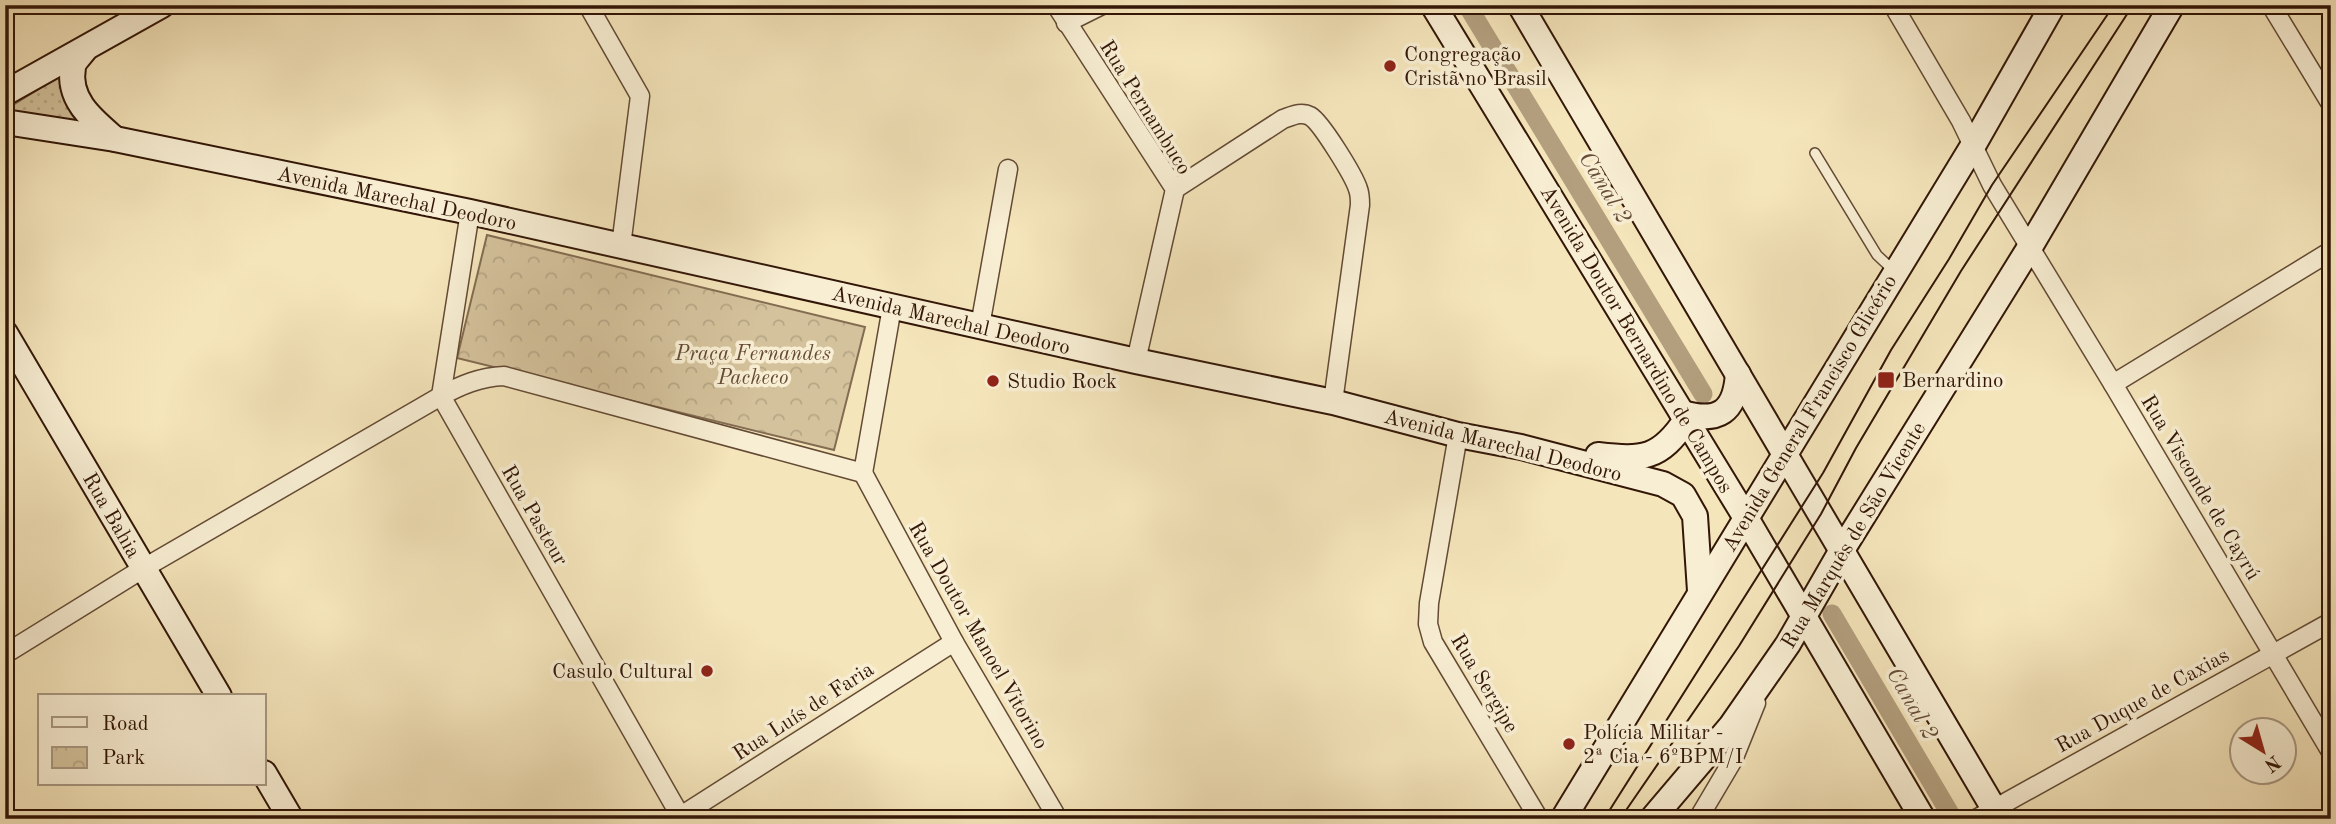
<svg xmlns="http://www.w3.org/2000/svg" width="2336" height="824" viewBox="0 0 2336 824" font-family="'Old Standard TT',serif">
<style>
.park{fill:url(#park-crowns);stroke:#836c52;stroke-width:2}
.garden{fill:url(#garden-dots);stroke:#836c52;stroke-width:2}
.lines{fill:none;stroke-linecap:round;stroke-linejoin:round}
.canal{stroke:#b39f7e;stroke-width:19}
.lane-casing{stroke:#634a34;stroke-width:12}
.street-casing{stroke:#634a34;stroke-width:21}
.secondary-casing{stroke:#321607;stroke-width:28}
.lane{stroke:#f8eed3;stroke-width:9}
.street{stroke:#f8eed3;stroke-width:18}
.secondary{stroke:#f8eed3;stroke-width:24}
.tram{stroke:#321607;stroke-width:2}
.poi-dot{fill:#8f2418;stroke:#f8eed3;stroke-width:2.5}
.labels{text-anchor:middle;stroke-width:7;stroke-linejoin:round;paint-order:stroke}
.poi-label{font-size:21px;fill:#321607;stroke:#f8eed3;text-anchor:start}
.street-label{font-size:21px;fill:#321607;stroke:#f8eed3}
.park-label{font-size:21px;font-style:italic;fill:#634a34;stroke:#f8eed3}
.water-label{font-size:23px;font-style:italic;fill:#664d37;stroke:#f8eed3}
</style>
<defs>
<pattern id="park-crowns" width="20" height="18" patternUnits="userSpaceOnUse" patternTransform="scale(1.75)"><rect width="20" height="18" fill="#d4c29c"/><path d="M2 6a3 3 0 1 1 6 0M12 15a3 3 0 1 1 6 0" fill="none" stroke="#b6a685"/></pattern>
<pattern id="garden-dots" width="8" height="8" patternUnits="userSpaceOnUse" patternTransform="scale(1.75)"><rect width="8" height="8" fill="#d4c29c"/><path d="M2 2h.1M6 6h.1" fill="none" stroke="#b6a685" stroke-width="1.8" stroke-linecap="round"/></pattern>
</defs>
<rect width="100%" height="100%" fill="#f5e5bb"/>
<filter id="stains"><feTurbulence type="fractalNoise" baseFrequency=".00286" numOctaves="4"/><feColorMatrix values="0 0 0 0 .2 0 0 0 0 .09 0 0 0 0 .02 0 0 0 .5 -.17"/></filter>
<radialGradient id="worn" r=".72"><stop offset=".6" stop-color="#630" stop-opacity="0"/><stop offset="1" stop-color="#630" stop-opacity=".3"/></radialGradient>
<polygon class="park" points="487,235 865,327 834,450 457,358"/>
<polygon class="garden" points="66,72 69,100 79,129 5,110"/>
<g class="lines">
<g class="canal">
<polyline points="1467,5 1703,394"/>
<polyline points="1832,614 1952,817"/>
</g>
<g class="lane-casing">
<polyline id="lane" points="1815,153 1877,255 1894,271"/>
</g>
<g class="street-casing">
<g id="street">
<polyline points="588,5 640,96 621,246"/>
<polyline points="1056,5 1175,189 1136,361"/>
<polyline points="1893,5 1961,121 1992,185 2113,384 2331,752"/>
<polyline points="2271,5 2331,104"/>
<polyline points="1066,23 1102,5"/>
<path d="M1175,189l108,-70c9,-3 18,-8 27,-3 11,6 44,60 48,73 2,5 2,11 2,16l-27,197"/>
<polyline points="470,212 441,396 682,819"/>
<polyline points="980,326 1008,169"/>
<polyline points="2113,384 2331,251"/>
<polyline points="1458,435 1429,603 1428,624 1433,642 1539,819"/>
<polyline points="863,473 954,642 1058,819"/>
<path d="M5,654l139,-86 297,-172c20,-11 39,-19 63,-20l359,97 29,-166"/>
<polyline points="676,819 954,642"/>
<polyline points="1698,819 1733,760 1756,703"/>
<polyline points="1976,819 2331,622"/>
</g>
</g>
<g class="secondary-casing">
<g id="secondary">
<polyline points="1433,5 1746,518 1923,819"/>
<polyline points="1520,5 2000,819"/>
<path d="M85,49c-3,5 -11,12 -12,18 -6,33 20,53 42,72"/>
<polyline points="5,93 162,5"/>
<polyline points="5,122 115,139 470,212 1136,361 1333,402 1458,435 1521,447 1663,484 1683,495 1695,516 1700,591"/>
<polyline points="5,333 219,696"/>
<path d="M1682,413c37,10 53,-1 56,-39"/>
<path d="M1598,455c45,5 62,4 88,-35"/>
<polyline points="264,773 291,819"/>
<polyline points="1563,819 1974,144 2053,5"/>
<polyline points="1652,819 1731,726 1788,644 1842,550 2030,247 2172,5"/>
</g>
</g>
<use href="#lane" class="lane"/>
<use href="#street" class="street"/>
<use href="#secondary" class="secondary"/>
<g class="tram">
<polyline points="1604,819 1823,473 1891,350 1949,259 1992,185 2114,5"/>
<polyline points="1620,819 1739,646 1821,514 1856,448 1961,271 2133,5"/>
</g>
</g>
<g class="poi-dot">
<circle cx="1390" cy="66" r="7"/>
<rect x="1877" y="371" width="18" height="18" rx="3.5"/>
<circle cx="993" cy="381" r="7"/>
<circle cx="707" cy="671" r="7"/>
<circle cx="1569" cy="744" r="7"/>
</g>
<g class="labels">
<g class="poi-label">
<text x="1404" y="61">Congregação<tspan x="1404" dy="24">Cristã no Brasil</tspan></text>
<text x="1902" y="387">Bernardino</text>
<text x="1007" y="388">Studio Rock</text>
<text x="693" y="678" text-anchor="end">Casulo Cultural</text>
<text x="1583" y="739">Polícia Militar -<tspan x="1583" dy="24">2ª Cia - 6ºBPM/I</tspan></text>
</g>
<g class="street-label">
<text transform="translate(1146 107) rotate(58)" y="7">Rua Pernambuco</text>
<text transform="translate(397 198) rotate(12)" y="7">Avenida Marechal Deodoro</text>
<text transform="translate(951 320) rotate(13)" y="7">Avenida Marechal Deodoro</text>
<text transform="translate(1637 339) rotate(59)" y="7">Avenida Doutor Bernardino de Campos</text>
<text transform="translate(1809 413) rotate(-59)" y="7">Avenida General Francisco Glicério</text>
<text transform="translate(1503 445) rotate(14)" y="7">Avenida Marechal Deodoro</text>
<text transform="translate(2201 487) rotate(59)" y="7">Rua Visconde de Cayrú</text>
<text transform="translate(112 515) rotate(60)" y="7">Rua Bahia</text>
<text transform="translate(535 515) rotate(60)" y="7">Rua Pasteur</text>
<text transform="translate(1853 535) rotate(-59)" y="7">Rua Marquês de São Vicente</text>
<text transform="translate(979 635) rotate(60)" y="7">Rua Doutor Manoel Vitorino</text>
<text transform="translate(1485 683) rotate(59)" y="7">Rua Sergipe</text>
<text transform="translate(2142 700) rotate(-29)" y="7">Rua Duque de Caxias</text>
<text transform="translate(803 711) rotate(-33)" y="7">Rua Luís de Faria</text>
</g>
<g class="park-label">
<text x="753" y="360">Praça Fernandes<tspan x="753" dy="24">Pacheco</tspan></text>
</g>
<g class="water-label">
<text transform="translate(1606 187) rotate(59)" y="8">Canal 2</text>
<text transform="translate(1913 703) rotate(60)" y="8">Canal 2</text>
</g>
</g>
<rect width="2336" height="824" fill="none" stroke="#f5e5bb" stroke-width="28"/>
<rect x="7" y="7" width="2322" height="810" fill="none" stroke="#321607" stroke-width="3.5"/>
<rect x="14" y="14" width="2308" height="796" fill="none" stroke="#321607" stroke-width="2"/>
<rect x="38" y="694" width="228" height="91" fill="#f8eed3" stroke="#a99881" stroke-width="2"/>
<rect x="52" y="717" width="35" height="10" fill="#f8eed3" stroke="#a99881" stroke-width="2"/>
<text x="102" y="730" font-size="21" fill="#321607">Road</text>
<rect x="52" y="747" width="35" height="21" fill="url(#park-crowns)" stroke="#a99881" stroke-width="2"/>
<text x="102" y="764" font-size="21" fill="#321607">Park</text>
<g transform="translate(2263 751) rotate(143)"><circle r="33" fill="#f8eed3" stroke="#a99881" stroke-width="2"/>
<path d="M0-5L12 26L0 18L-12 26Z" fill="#8f2418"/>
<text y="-10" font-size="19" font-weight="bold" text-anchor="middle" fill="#321607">N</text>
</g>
<rect width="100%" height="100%" filter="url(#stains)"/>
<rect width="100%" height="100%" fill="url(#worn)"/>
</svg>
